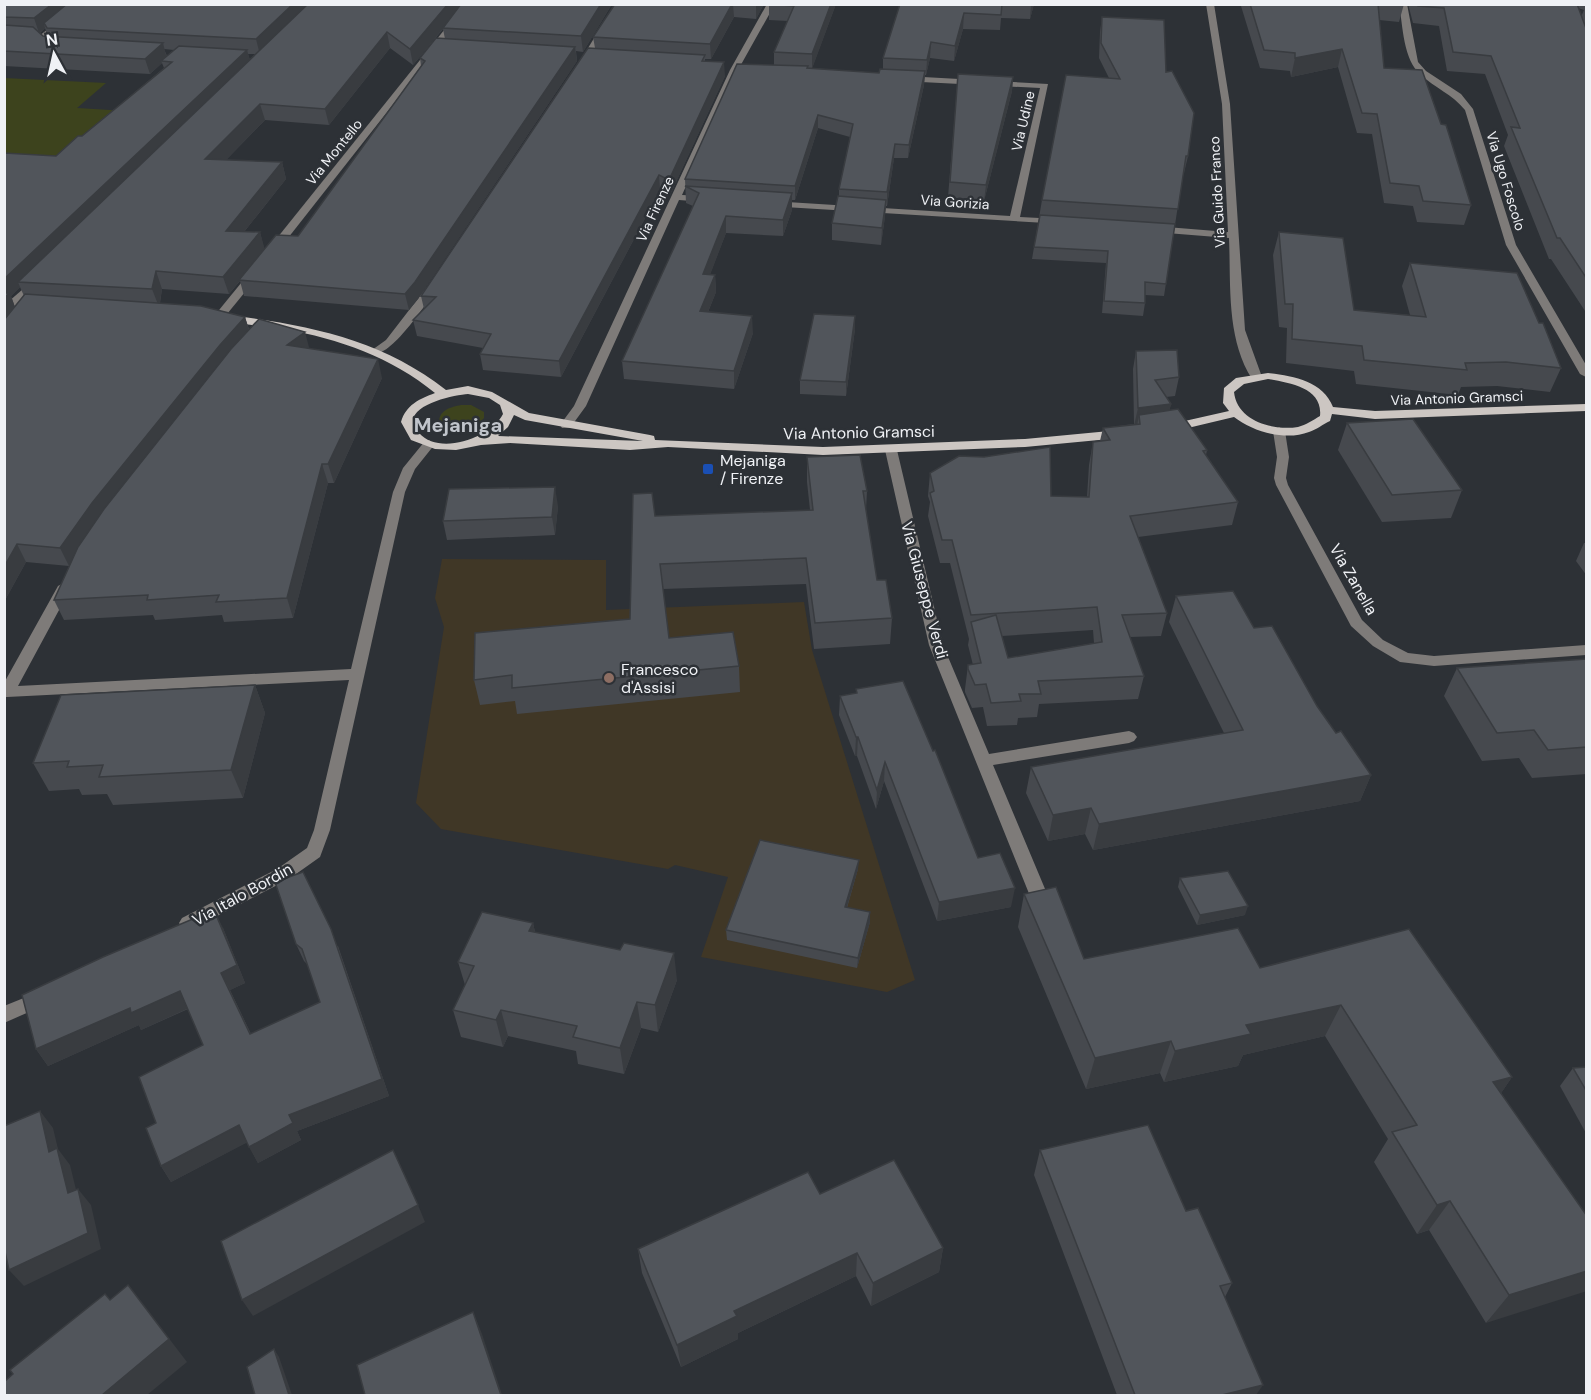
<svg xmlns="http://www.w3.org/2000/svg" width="1591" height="1400" viewBox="0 0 1591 1400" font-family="'DM Sans',sans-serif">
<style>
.education{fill:#403726}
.green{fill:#3d431d}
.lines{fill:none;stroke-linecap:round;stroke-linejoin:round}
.minor{fill:#7e7b79;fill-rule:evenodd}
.major{fill:#ccc6c2;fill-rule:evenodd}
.wall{fill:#46494e;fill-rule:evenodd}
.shaded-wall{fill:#393c40}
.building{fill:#51555b;stroke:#393c40;stroke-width:1.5}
.transit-dot{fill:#1a4fb4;stroke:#2d3136;stroke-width:2}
.education-dot{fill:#8d6e63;stroke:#2d3136;stroke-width:2}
.labels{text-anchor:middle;stroke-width:5;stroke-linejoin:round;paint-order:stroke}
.far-street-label{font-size:14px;fill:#eff1f5;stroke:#2d3136}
.street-label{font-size:16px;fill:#eff1f5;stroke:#2d3136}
.poi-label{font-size:16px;fill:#eff1f5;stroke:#2d3136;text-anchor:start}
.quarter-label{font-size:20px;font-weight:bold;fill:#c0c4cb;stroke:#2d3136}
</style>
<rect width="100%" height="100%" fill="#2d3136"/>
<polygon class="education" points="442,559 606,560 606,610 804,602 812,650 915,980 887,992 701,957 728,877 675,865 668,869 441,829 416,803 444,627 435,598"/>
<g class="green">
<polygon points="4,78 106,83 77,108 127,111 60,171 5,168"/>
<path d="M461,405h10l13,7v6c-10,13 -33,17 -45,4 0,-12 12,-15 22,-17z"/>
</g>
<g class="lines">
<g class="minor">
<polygon points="80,4 88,4 45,40 39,40 39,36"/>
<polygon points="465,4 472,4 277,252 269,252 269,248"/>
<polygon points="615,4 623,4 584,68 578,68 577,66"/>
<polygon points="767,4 775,4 738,70 682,195 705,196 710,199 705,202 679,200 586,406 570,428 562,428 560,425 574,406 730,70"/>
<path d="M1206,4h8l16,100 15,226 17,47 -6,3 -4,-1c-26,-41 -21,-95 -23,-141l-75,-6 -5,-3 5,-3 74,6 -6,-128z"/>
<path d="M1399,4h8l11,58 8,9 35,23 12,15 43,136 70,120v12l-6,-3 -74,-129 -41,-135c-13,-16 -30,-22 -44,-35 -18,-15 -18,-49 -22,-71z"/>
<polygon points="905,76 1048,84 1020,217 1059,219 1064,222 1063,224 768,206 768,202 771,201 1010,216 1040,88 902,81 902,77"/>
<polygon points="254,271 259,274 258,276 223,319 215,319 215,315 250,272"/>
<polygon points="37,277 42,280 41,282 16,306 8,306 8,302"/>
<path d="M434,282l5,3c-11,16 -48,73 -67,69v-4l14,-10 44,-57z"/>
<polygon points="1279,427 1285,431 1289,457 1286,478 1288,485 1362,620 1383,640 1408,653 1434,656 1586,645 1586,655 1434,666 1400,662 1373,646 1351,626 1276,485 1274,478 1277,457 1273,431"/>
<polygon points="429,440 435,444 415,469 405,492 330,830 320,857 289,879 194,928 188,930 182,928 179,923 182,918 277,869 307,848 314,830 349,680 7,697 4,697 4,683 58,586 65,582 72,586 18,686 351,669 393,492 403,468 425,441"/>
<polygon points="891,446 897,450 943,645 989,754 1129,731 1134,733 1137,737 1134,741 1129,743 993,765 1048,896 1045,901 1039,903 1033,901 1030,896 929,645 885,450"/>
<polygon points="41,991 47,994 50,999 47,1004 4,1023 4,1006"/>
</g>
<g class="major">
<path d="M228,315c80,10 153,24 218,75l22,-4 24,6 37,21 121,22 4,1 1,4 168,7 202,-8 95,-9 6,4 -6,4 -95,9 -202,8 -155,-8 -38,3 -120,-7 -29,2 -25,5 -21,-1 -24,-9 -10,-18c5,-17 18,-23 34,-29 -44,-36 -96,-54 -151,-64 -20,-3 -40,-4 -60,-9l-1,-2zM468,394l21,4 11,7 3,9c-12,24 -64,42 -84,19 -24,-26 34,-38 49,-39zM514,415l11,5 118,21 -145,-5 10,-9z"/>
<path d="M1268,373c25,3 55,8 65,34l42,4 211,-7v7l-211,8 -43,-5 -2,7c-7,3 -14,9 -21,11 -23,9 -56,0 -75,-15l-63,15 -6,-4 2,-3 62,-14 -6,-8 1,-15 12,-10zM1268,379c22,4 55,9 52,37 -7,4 -14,9 -22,11 -25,4 -61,-6 -64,-35l10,-8z"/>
</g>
</g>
<g class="wall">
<path d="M4,4h608l-29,48 -7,-1 1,10 -159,238 -9,11 -165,-14 -4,-15 -11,13 -67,-5 -2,14 85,14 4,12 60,19 73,30 -48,105h-6l-35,135 -69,4 -2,-7 -67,5 -2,-5 -89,5 -10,-20 17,-38 -2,4 -43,-4 -22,40v-449l52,3 26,-20 82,-68 -2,-5 -12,11 -146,-8zM45,28l3,8h-5l-3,-3zM443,29l2,10 -25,19 1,8 -123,170 -34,13 -4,-17h-16l42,-53 -4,-17 -56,-2 39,-40 64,5 61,-77 23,17zM164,49l10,1 -7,6zM248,54h8l-6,6zM20,287l4,9 -9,11 -4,-11z"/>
<polygon points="615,4 764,4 756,19 734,17 711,59 705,59 705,61 725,76 670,195 660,190 561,377 483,370 480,354 483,348 417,336 413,320 424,309 421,296 595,48 593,37"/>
<polygon points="836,4 812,68 879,73 883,69 883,58 900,4 1034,4 1030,19 1001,18 1000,30 963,29 954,61 930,58 926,75 925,75 924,85 908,158 894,158 887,206 886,206 885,216 881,245 832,240 832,223 839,196 839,189 850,137 818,128 795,200 792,200 792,210 783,236 726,233 710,274 715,275 716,292 708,312 753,333 734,389 624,379 622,361 693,206 686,203 685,179 774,65 774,52 788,21 769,20 769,5"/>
<polygon points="1234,4 1404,4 1399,22 1379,20 1384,68 1441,124 1471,205 1464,225 1417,222 1413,206 1384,203 1372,134 1357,133 1338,67 1291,77 1290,71 1260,68 1241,6 1234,6"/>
<path d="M1408,4h179v310l-36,-55h-2l-45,-113 4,-11 -23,-61 -38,-3 -8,-45 -26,-3zM1578,8l6,2 -3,7z"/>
<polygon points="1102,17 1166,72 1188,156 1184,173 1183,173 1164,296 1145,295 1145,303 1143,316 1102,313 1106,263 1032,259 1042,200 1109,78 1099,58 1100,32"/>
<polygon points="958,74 1013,77 1012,91 984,201 948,197"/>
<polygon points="1279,232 1354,310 1410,315 1402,286 1410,263 1539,323 1561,368 1550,392 1497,386 1461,387 1458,395 1356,384 1354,371 1286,363 1287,328 1279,327 1273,255"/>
<polygon points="855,329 846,396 800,394 800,380"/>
<path d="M1136,351l43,26 -4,19 -9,1 5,7 -2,7 38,39 -1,5 32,47 -6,23 -94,12 29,76 -6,23 -31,1 14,39 -6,23 -99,5 -2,13 -19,1 -1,7 -30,1 -4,-19 -11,1 -7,-16v-3l3,-24h5l-5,-20 1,-6 -19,-76h-10l-12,-47 2,-14 -2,-6 2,-23 121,23 36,1 2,-32 4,-23 7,-1 3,-13 31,-4 -1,-55zM1093,630l1,13 -86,15 -6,-22z"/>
<polygon points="1347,423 1462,490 1451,518 1382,522 1338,450"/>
<polygon points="807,457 867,491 866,510 877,580 892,618 890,644 814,649 806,584 663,589 669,638 739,666 740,692 517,714 515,701 480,705 474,680 630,619 655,516 810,510 807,482"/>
<polygon points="558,506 555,535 447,540 443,521"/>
<polygon points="1584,543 1587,543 1587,576 1576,561"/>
<polygon points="1176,596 1254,628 1317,706 1336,733 1371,775 1360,801 1093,850 1085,834 1048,841 1026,793 1031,767 1224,733 1169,622"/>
<polygon points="1587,659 1587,774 1532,778 1519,758 1482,761 1444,696 1457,668"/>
<polygon points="255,685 265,713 243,798 113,805 107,794 82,795 79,789 49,791 33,763"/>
<polygon points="856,689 978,858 1011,907 937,921 884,781 876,809 857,756 855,756 839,715 840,696 856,693"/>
<polygon points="858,869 847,908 870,912 870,922 857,968 727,940 726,930"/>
<polygon points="1180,878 1245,915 1197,925 1178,887"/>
<polygon points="1024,894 1084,959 1260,968 1512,1077 1501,1093 1587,1216 1486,1323 1429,1230 1417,1234 1374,1162 1388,1139 1325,1036 1243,1055 1238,1066 1164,1082 1160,1073 1086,1089 1018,927"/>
<polygon points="533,923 535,932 677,980 658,1032 641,1028 624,1074 578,1064 576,1051 508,1036 503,1047 461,1037 453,1010 465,985 458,962"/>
<polygon points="223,928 245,983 230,990 251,1034 320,1002 307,964 304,961 296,944 338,946 389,1096 297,1131 301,1140 258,1163 247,1142 171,1182 161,1166 156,1123 203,1045 188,1009 141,1030 139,1025 48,1066 36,1049"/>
<polygon points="1587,1067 1587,1135 1560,1086 1573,1068"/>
<polygon points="1040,1150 1186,1211 1232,1283 1225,1297 1256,1395 1117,1395 1034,1175"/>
<polygon points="820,1194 943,1248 939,1272 871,1306 856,1276 738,1333 738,1339 681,1367 642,1273 638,1249"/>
</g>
<g class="shaded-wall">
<polygon points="52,4 76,4 44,23 45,28 39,33 34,18"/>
<polygon points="293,4 312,4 260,55 256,39"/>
<polygon points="448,4 463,4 413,65 410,49"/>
<polygon points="601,4 612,4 583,52 581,36"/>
<polygon points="732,4 733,4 734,17 711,59 710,44"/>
<polygon points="756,4 764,4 756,19"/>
<polygon points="831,4 836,4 812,69 812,54"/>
<polygon points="1031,4 1034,4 1030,19"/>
<polygon points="964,13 963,29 954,61 955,46"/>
<polygon points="387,32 390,48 329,125 325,109"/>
<polygon points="931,42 930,58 926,75 927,60"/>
<polygon points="163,43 167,59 161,61 162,63 150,74 145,59"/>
<polygon points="575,47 577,61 418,299 409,310 405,294"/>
<polygon points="1342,49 1338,67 1291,77 1295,58"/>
<polygon points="247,50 251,64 18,282 20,287 11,296 16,310 4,324 4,299 7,296 4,291 4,279"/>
<polygon points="724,62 725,76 670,195 669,180"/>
<polygon points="925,71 924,85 908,158 909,145"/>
<polygon points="1013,77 1012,91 984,201 986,185"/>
<polygon points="260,104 265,120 210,176 205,159"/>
<polygon points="818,115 818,128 795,200 795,186"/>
<polygon points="895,144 894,158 887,206 887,192"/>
<polygon points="282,162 286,179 231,248 226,231"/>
<polygon points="659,175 660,190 561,377 559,361"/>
<polygon points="792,193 792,210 783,236 783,220"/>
<polygon points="886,200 885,216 881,245 882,228"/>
<polygon points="726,216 726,233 704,291 703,274"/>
<polygon points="260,232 265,250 229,294 223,277"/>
<polygon points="156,271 162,289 159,307 152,289"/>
<polygon points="715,275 716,292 701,329 700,311"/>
<polygon points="752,316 753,333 734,389 734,371"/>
<polygon points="855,316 855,329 846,396 846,382"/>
<polygon points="245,317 250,334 99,521 69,566 60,548 92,503 220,345"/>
<polygon points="305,332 310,351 287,345"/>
<polygon points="378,359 382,378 334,483 328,464"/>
<polygon points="1171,404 1167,422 1139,415 1137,426 1134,426 1138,408"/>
<polygon points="322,464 328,483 293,618 287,598"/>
<polygon points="555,487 558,506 555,535 552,517"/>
<polygon points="17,544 26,562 4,602 4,567"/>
<polygon points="255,685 265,713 243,798 231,770"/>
<polygon points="856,737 858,737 857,756 855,756"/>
<polygon points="885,762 884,781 876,809 877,790"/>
<polygon points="1371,775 1360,801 1093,850 1099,824"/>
<polygon points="1091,808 1085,834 1048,841 1053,815"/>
<polygon points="859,860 858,869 844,917 845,907"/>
<polygon points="1015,888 1011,907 937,921 939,902"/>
<polygon points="1248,906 1245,915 1197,925 1200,915"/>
<polygon points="214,910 223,928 245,983 230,990 221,973"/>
<polygon points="870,912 870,922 857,968 858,958"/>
<polygon points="533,923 539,951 529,931"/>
<polygon points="331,929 389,1096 297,1131 301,1140 258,1163 249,1147 289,1115 382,1079"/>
<polygon points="674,953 677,980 658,1032 655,1005"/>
<polygon points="180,991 189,1008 141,1030 139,1025 48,1066 36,1049 130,1008"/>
<polygon points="637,1002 641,1028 624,1074 620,1048"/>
<polygon points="1341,1005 1325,1036 1243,1055 1238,1066 1164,1082 1175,1051 1246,1025"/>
<polygon points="501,1010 508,1036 503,1047 496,1020"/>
<polygon points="1171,1041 1160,1073 1086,1089 1095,1058"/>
<polygon points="1512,1077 1491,1108 1493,1082"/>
<polygon points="40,1111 53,1128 58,1149 70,1165 81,1210 68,1193 49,1152"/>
<polygon points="239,1125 248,1142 171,1182 161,1166"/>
<polygon points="78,1189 91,1205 101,1249 24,1286 9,1270"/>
<polygon points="1450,1201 1429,1230 1417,1234 1437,1205"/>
<polygon points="418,1205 425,1222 253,1316 242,1300"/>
<polygon points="943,1248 939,1272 871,1306 873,1283"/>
<polygon points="857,1253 856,1276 738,1333 738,1339 681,1367 677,1345 734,1311"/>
<polygon points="1587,1271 1587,1291 1486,1323 1509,1295"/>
<polygon points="128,1285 187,1362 147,1395 102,1395"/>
<polygon points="473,1312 482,1334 502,1395 501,1395"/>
<polygon points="274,1349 279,1357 292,1395 289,1395"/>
<polygon points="1263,1385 1256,1395 1222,1395"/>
</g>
<g class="building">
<polygon points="4,4 52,4 34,18 4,17"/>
<polygon points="67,4 293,4 256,39 47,28 44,23"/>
<polygon points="308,4 448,4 410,49 387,32 325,109 260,104 205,159 282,162 226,231 260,232 223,277 156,271 152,289 18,282"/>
<polygon points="461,4 601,4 581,36 443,28"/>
<polygon points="615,4 732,4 710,44 593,37"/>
<polygon points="831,4 812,54 774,52 794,6 769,4"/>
<polygon points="900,4 1002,4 1001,15 964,13 955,46 931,42 927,60 883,58"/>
<polygon points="1250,4 1378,4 1384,68 1422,70 1441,124 1446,125 1471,205 1423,201 1419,186 1390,183 1377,114 1362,113 1342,49 1295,58 1295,53 1264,50"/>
<polygon points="1418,4 1577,4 1587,31 1587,279 1560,238 1557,238 1511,127 1520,128 1491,56 1453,52 1444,8 1418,6"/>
<polygon points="1102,17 1164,20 1166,72 1172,71 1194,113 1188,156 1186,156 1178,209 1042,200 1066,75 1120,79 1101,43"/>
<polygon points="4,25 33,27 43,36 163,43 145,59 4,51"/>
<polygon points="436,38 575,47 415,282 405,294 239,280 276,235 298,236 425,61 420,58"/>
<polygon points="179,46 247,50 4,279 4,153 56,156 78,136 82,136 172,62 161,61"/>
<polygon points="588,48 705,55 702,61 724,62 669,180 659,175 559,361 480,354 491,334 413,320 436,297 421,296"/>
<polygon points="737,64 808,66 807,68 879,73 880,69 925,71 909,145 895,144 887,192 839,189 853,124 818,115 795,186 685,179"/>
<polygon points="958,74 1013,77 986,185 950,182"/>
<polygon points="685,186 792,193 783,220 726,216 703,274 715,275 700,311 752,316 734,371 622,361 699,193"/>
<polygon points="838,196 886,200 882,228 832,223"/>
<polygon points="1040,215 1175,224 1166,284 1145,282 1145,303 1104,301 1108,251 1034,247"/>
<polygon points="1279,232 1343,238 1354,310 1426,317 1410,263 1517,273 1539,323 1543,323 1561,368 1506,362 1465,363 1467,370 1364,360 1362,346 1292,339 1293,304 1285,304"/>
<polygon points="4,293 9,293 4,299"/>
<polygon points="25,294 201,306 245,317 220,345 92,503 60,548 17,544 4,567 4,320"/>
<polygon points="814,314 855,316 846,382 800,380"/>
<polygon points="259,319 305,332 287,345 378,359 328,464 322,464 287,598 216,602 219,595 147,600 148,595 54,600 78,547 104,509 231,349"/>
<polygon points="1177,350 1179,377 1155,380 1171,404 1138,408 1136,351"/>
<polygon points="1178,409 1207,450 1203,451 1238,502 1130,516 1167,613 1122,615 1144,676 1038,681 1041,694 1019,694 1021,701 991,703 986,684 975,685 968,669 968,665 981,663 971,622 996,615 1008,658 1102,642 1097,607 971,615 952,540 942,540 930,493 934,491 930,473 959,456 984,457 1050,447 1051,496 1089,497 1093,442 1110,440 1103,428 1140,424 1139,415"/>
<polygon points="1413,419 1462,490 1392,495 1347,423"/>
<polygon points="860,455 867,491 863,491 877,580 886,580 892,618 815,623 806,558 660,564 669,638 733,632 739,666 512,688 512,675 474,680 475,633 630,619 633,494 652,493 655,516 813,510 807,457"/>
<polygon points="555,487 552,517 443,521 449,489"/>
<polygon points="1233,591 1254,628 1272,626 1317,706 1336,733 1341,731 1371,775 1099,824 1091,808 1053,815 1031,767 1243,730 1176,596"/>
<polygon points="1587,659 1587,747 1548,750 1534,730 1497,733 1457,668"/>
<polygon points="903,681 933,751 935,750 978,858 1000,853 1015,888 939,902 885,762 877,790 858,737 856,737 840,696 857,693 856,689"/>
<polygon points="255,685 231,770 99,777 103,765 67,767 69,761 33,763 61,695"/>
<polygon points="760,840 859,860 845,907 870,912 858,958 726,930"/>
<polygon points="1228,871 1248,906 1200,915 1180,878"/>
<polygon points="303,872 331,929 382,1079 289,1115 293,1123 249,1147 239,1125 161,1166 146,1128 156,1123 139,1077 203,1045 180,991 131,1013 130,1008 36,1049 22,995 103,957 214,910 237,965 221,973 250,1034 320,1002 302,949 296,944 275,882"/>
<polygon points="1056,887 1084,959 1238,928 1260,968 1409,929 1512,1077 1493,1082 1587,1216 1587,1271 1509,1295 1450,1201 1437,1205 1392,1132 1417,1125 1341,1005 1246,1025 1251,1034 1175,1051 1171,1041 1095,1058 1024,894"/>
<polygon points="482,912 533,923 529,931 620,950 624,943 674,953 655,1005 637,1002 620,1048 573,1037 577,1026 501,1010 496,1020 453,1010 474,966 458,962"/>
<polygon points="1587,1067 1587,1092 1573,1068"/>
<polygon points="40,1111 49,1152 57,1148 68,1193 78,1189 88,1233 9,1270 4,1247 4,1126"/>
<polygon points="1148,1125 1186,1211 1198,1208 1232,1283 1220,1286 1263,1385 1222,1395 1135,1395 1040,1150"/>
<polygon points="393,1150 418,1205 242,1300 221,1241"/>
<polygon points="894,1160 943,1248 873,1283 857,1253 734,1311 737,1316 677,1345 638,1249 808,1172 820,1194"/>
<polygon points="128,1285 169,1339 102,1395 4,1395 4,1382 13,1374 10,1370 105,1294 110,1300"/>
<polygon points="473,1312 501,1395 365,1395 357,1365"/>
<polygon points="274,1349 289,1395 255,1395 247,1367"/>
</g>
<rect class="transit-dot" x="702" y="463" width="12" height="12" rx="3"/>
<circle class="education-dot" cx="609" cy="678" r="6"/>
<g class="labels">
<g class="far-street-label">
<text transform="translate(1023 121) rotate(-77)" y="5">Via Udine</text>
<text transform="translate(334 152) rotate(-51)" y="5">Via Montello</text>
<text transform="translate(1506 181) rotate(73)" y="5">Via Ugo Foscolo</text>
<text transform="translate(1217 192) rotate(-93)" y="5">Via Guido Franco</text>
<text transform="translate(955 202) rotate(4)" y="5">Via Gorizia</text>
<text transform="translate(655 209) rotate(-65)" y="5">Via Firenze</text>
<text transform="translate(1457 398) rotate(-2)" y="5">Via Antonio Gramsci</text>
</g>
<g class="street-label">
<text transform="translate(859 432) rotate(-1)" y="6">Via Antonio Gramsci</text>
<text transform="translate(1354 579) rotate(60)" y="6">Via Zanella</text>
<text transform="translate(925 590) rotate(75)" y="6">Via Giuseppe Verdi</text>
<text transform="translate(242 894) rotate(-29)" y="6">Via Italo Bordin</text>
</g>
<g class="poi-label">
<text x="720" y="466">Mejaniga<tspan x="720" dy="18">/ Firenze</tspan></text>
<text x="621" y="675">Francesco<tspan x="621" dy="18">d'Assisi</tspan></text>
</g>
<g class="quarter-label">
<text x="458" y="432">Mejaniga</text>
</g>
</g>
<rect width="1591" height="1400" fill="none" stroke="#eff1f5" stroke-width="12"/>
<g transform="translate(54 54) rotate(352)" stroke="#2d3136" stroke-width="4.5" paint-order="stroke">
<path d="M0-4.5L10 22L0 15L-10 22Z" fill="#eff1f5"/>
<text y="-9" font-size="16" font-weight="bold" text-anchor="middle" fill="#eff1f5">N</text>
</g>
</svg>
